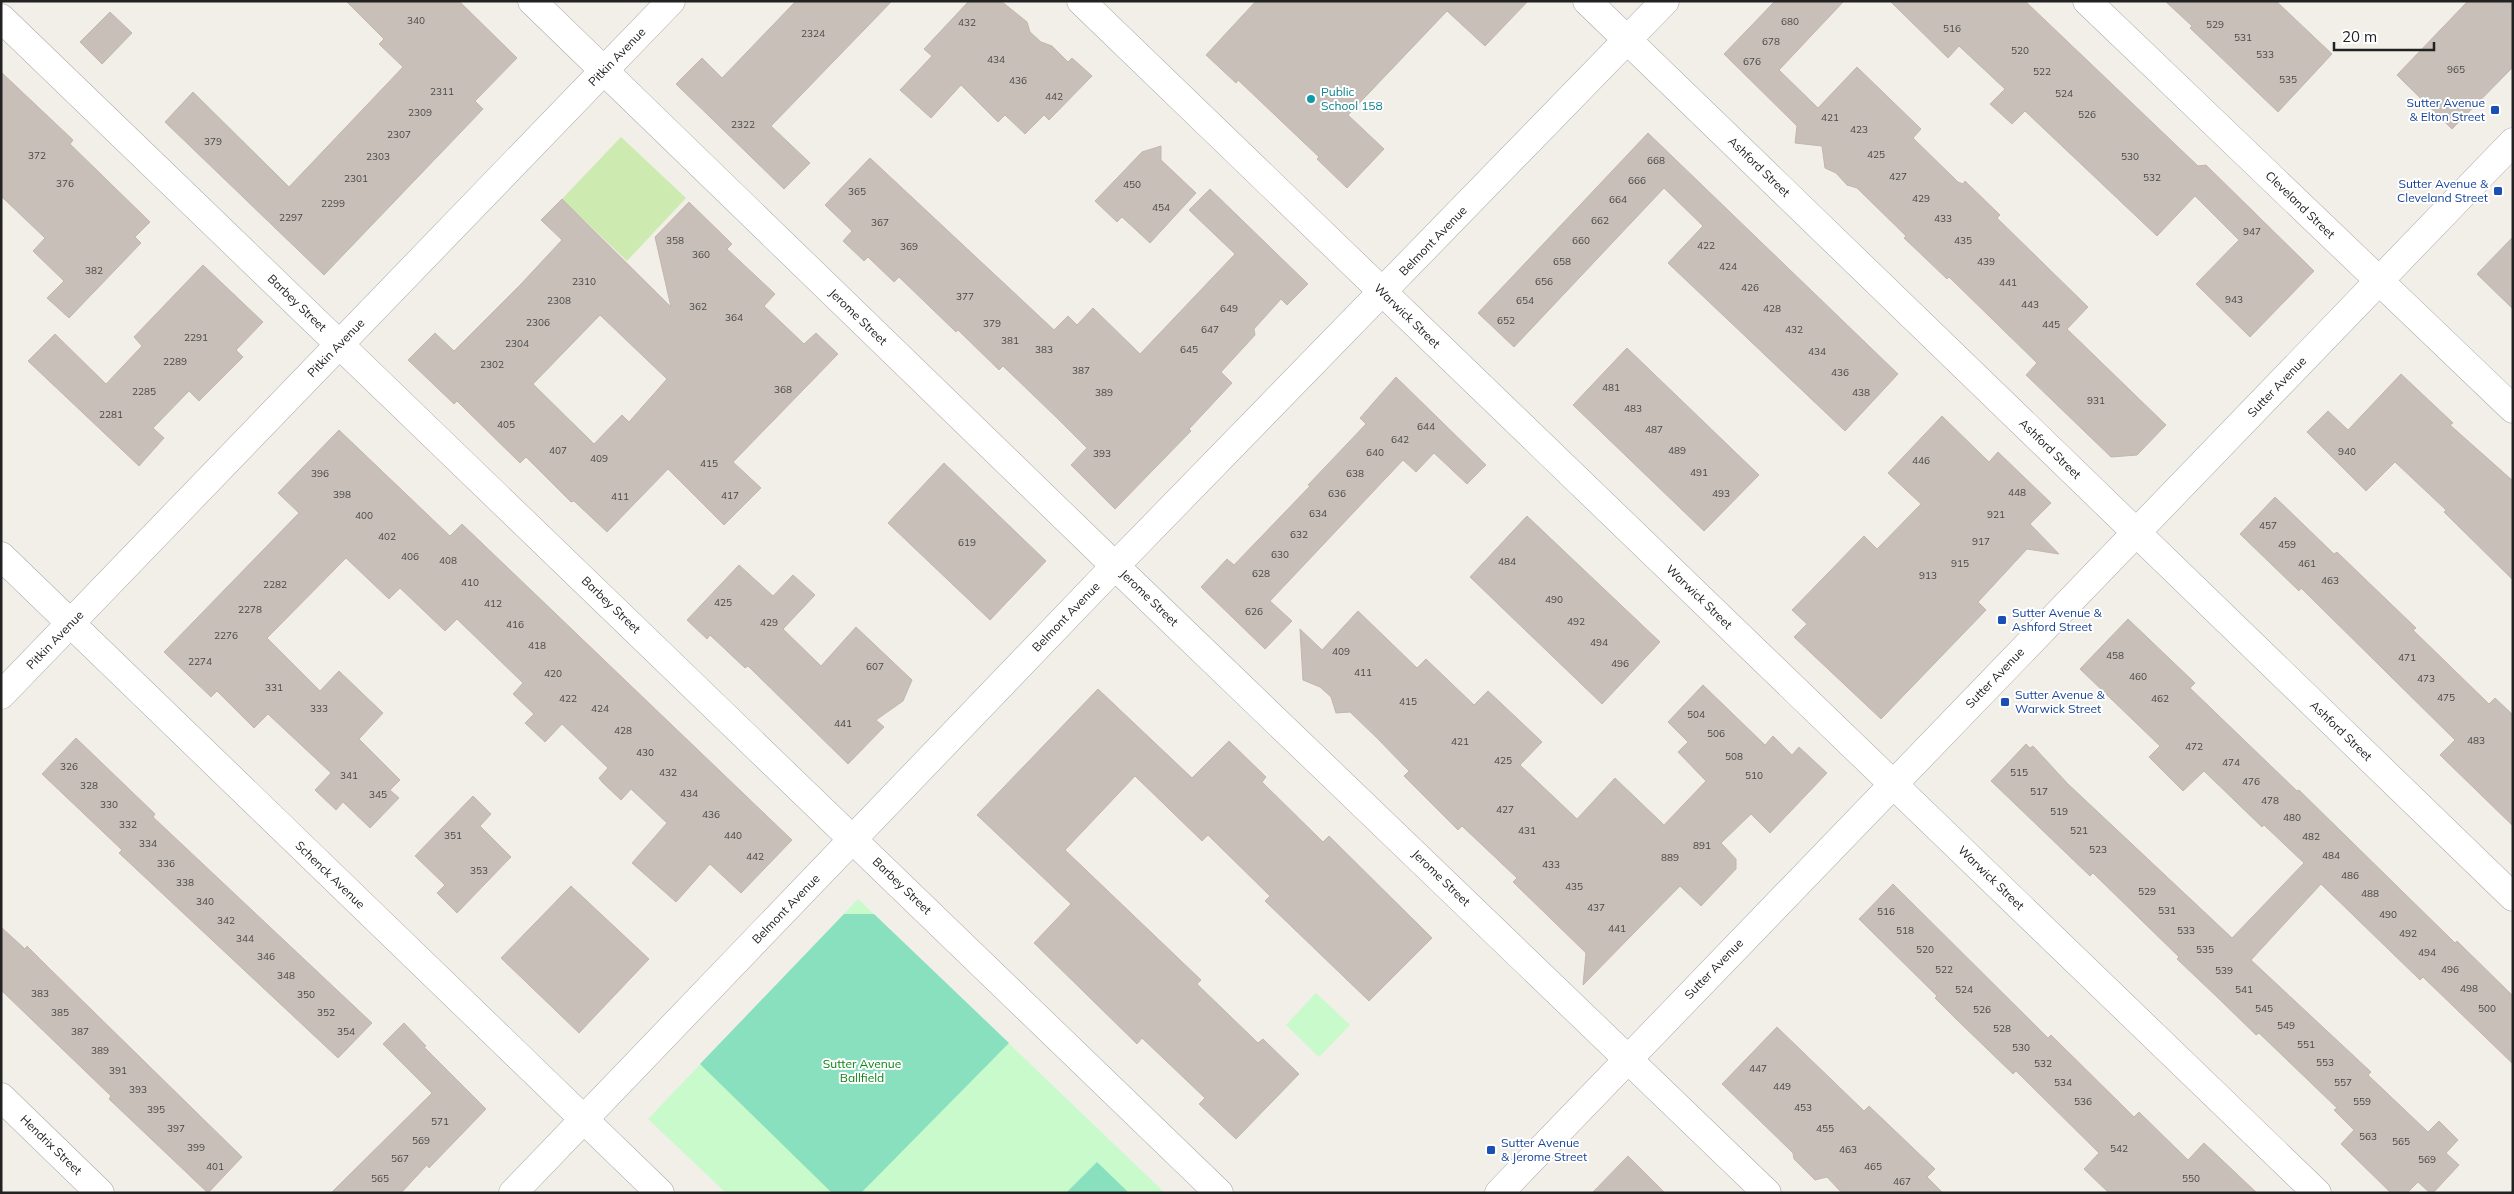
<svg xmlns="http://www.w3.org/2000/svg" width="2514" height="1194" viewBox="0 0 2514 1194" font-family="Mulish,sans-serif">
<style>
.grass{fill:#cdebb0}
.park{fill:#c8facc}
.pitch{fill:#88e0be}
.building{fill:#c7bfb8;stroke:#c4b6ab;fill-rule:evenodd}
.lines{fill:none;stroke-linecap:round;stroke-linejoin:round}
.minor-casing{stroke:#a9a9a9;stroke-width:29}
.tertiary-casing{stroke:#a9a9a9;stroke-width:29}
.minor{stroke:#fff;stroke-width:28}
.tertiary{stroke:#fff;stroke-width:28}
.culture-dot{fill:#0f9aa8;stroke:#fff;stroke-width:2}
.transit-dot{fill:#1a4fb4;stroke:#fff;stroke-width:2}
.labels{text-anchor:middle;stroke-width:4;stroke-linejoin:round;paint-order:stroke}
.number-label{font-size:10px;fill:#4b4948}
.street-label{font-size:12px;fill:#222;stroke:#fff}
.culture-label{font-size:12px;fill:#0d838f;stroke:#fff;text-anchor:start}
.transit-label{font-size:12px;fill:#164399;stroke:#fff;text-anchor:start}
.park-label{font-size:12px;fill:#0c8416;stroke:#fff}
</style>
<rect width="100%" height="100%" fill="#f2efe9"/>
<polygon class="grass" points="621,137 686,198 627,261 562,199"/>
<g class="park">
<polygon points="858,899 1165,1193 726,1193 648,1119"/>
<polygon points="1316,993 1350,1025 1319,1057 1286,1025"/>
</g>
<g class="pitch">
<polygon points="844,914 874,914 1009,1043 861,1193 832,1193 700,1064"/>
<polygon points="1097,1162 1129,1193 1066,1193"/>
</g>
<g class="building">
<polygon points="346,1 459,1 517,58 475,101 483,109 324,275 165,122 193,92 289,187 403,67 379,44 384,39"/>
<polygon points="796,1 892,1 771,126 810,163 784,189 676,84 702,58 722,78"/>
<polygon points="969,1 1001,1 1027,22 1030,32 1041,42 1052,46 1068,62 1072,58 1092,76 1049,120 1044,115 1025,134 1005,115 998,122 961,85 931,118 900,90 932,56 924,49"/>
<polygon points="1256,1 1528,1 1485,46 1447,11 1348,115 1384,149 1347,188 1317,159 1319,157 1238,80 1236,83 1206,55"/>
<polygon points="1775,1 1844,1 1779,70 1818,108 1857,67 1921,129 1913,138 1958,182 1963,184 1965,181 2000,215 1997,218 2088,307 2067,329 2166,425 2137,455 2111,457 2026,375 2037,363 1949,277 1947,279 1924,257 1904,238 1906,236 1857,188 1847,185 1836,173 1825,168 1822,146 1795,143 1797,126 1724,54"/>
<polygon points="1890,1 2025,1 2198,166 2206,165 2314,271 2250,337 2196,284 2239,240 2195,196 2157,236 2025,111 2012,124 1990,104 2005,89 1959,46 1948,58"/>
<polygon points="2165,1 2276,1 2332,54 2278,112 2190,28 2192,26"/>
<polygon points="2468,1 2513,1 2513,67 2452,129 2397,75"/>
<polygon points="110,12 132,33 102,64 80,42"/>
<polygon points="1,72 73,140 70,144 150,222 135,237 141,243 69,318 47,298 64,281 33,251 45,238 1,196"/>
<polygon points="1648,133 1898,374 1845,431 1668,263 1703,226 1664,188 1514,347 1478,313"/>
<polygon points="1161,146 1161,160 1196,193 1150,243 1122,217 1117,222 1095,201 1142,152"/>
<polygon points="870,158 1054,330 1068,316 1077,325 1093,308 1140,354 1235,254 1189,210 1210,189 1308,284 1287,305 1281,299 1254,329 1255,335 1221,372 1232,383 1189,429 1191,431 1115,509 1071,465 1087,448 1057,418 1003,366 999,370 958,330 956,332 899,277 894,282 868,257 864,261 843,241 852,231 825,205"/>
<path d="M562,199l109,108 -16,-70 34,-35 43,42 -5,5 48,45 -11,12 40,38 12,-11 22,21 -105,108 28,26 -37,37 -56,-56 -61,63 -33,-31 -3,1 -45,-45 -6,6 -63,-62 -3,3 -46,-44 27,-27 19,18 67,-67 41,-44 -21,-20zM600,315l67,64 -38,43 -7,-7 -28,29 -61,-60z"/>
<polygon points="2513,237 2513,309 2477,274"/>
<polygon points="203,265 263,322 236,350 243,357 199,401 189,391 153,428 164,438 139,466 28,361 55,334 106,384 142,346 134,337"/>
<polygon points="1627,348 1759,475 1704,531 1573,405"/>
<polygon points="2401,374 2453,423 2450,425 2513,481 2513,580 2444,512 2446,510 2395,462 2366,491 2307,432 2328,411 2348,430"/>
<polygon points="1396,377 1486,465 1467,484 1434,453 1416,472 1403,460 1270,601 1292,621 1265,649 1201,587 1227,559 1234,565 1310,486 1308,485 1366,424 1360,418"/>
<polygon points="1942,416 1989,462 1998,452 2051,503 2030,524 2059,554 2027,549 1978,602 1986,610 1881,719 1794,637 1807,624 1792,610 1864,536 1877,549 1921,504 1888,473"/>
<polygon points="339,430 450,536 462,524 792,840 741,893 710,864 676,902 632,863 667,823 631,789 621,800 602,782 599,778 608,768 562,724 545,742 525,723 534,714 513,694 523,683 457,619 445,631 400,588 389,599 346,558 267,638 320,691 339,671 383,713 359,739 400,780 390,790 399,798 370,828 343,802 336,810 315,790 331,773 268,714 254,728 217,691 211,697 164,652 299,513 278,493"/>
<polygon points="944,463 1046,561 990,620 888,523"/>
<polygon points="2275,497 2334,554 2337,552 2416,628 2413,630 2489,704 2495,698 2513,715 2513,826 2440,755 2455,740 2301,588 2299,591 2240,534"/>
<polygon points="1527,516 1660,642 1602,704 1470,577"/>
<polygon points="739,565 773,596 793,575 815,595 783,629 821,666 856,627 912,680 903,701 876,720 884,727 848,764 748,666 745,668 710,635 707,639 687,620"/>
<polygon points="1358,611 1417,668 1426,659 1474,705 1488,691 1520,721 1542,742 1520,765 1577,819 1615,778 1664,825 1706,781 1678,752 1688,742 1668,722 1703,685 1765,745 1773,736 1792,755 1799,747 1827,773 1770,833 1751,814 1721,843 1736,859 1736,869 1701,906 1680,886 1583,985 1586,953 1513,882 1517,878 1462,826 1458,830 1404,776 1409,771 1377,738 1350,712 1336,713 1331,697 1320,687 1303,680 1300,629 1322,650"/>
<polygon points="2128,619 2195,683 2190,688 2297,791 2299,790 2455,943 2457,941 2513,996 2513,1064 2423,977 2420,980 2321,884 2251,960 2371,1072 2368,1075 2428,1132 2439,1121 2458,1140 2446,1153 2459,1165 2433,1193 2430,1193 2418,1182 2407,1193 2391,1193 2341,1144 2354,1130 2334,1110 2337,1108 2259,1033 2256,1035 2217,997 2177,959 2179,957 2093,873 2090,876 1991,781 2026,744 2030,748 2033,746 2067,783 2232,938 2304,863 2264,825 2262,827 2204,771 2183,791 2149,757 2160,746 2080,669"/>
<polygon points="1098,689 1192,778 1229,741 1266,777 1262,782 1323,842 1329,836 1432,938 1369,1001 1265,901 1270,896 1208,835 1202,841 1135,776 1065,850 1201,980 1197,984 1258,1043 1263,1039 1299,1074 1236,1139 1199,1104 1205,1098 1142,1038 1137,1044 1034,943 1071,904 977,815"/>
<polygon points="76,738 155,814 153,817 372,1023 338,1058 119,853 122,850 42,774"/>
<polygon points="473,796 491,814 480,826 511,857 457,913 437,893 445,885 415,856"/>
<polygon points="1893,884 2048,1038 2051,1035 2134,1117 2139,1112 2188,1160 2204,1143 2257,1193 2109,1193 2084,1169 2099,1153 2016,1071 2013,1074 1955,1018 1935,998 1937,996 1859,919"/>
<polygon points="571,886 649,959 579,1033 501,958"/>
<polygon points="1,927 25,949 27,946 47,966 242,1157 208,1193 109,1099 111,1096 1,990"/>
<polygon points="404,1023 426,1046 424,1047 486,1109 429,1168 427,1165 401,1193 331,1193 432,1093 383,1044"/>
<polygon points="1777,1027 1864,1111 1869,1106 1935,1169 1927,1177 1943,1193 1842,1193 1827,1177 1815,1180 1794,1159 1793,1153 1722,1084"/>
<polygon points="1628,1156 1665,1193 1592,1193"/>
</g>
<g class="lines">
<g class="minor-casing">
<g id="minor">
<polyline points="532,1 1115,566 1767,1193"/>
<polyline points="1081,1 2317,1193"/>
<polyline points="1587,1 2513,897"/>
<polyline points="2087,1 2513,409"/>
<polyline points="1,18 1219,1193"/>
<polyline points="1,556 660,1193"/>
<polyline points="1,1097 100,1193"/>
<polyline points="513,1193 1115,566 1665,1"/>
</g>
</g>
<g class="tertiary-casing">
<g id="tertiary">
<polyline points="1,695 671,1"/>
<polyline points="1499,1193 2513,142"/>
</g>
</g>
<use href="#minor" class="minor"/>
<use href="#tertiary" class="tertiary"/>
</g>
<circle class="culture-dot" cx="1311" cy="99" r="5"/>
<g class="transit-dot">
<rect x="2490" y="105" width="10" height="10" rx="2.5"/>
<rect x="2493" y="186" width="10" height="10" rx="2.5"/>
<rect x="1997" y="615" width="10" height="10" rx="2.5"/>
<rect x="2000" y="697" width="10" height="10" rx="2.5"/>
<rect x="1486" y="1145" width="10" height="10" rx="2.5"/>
</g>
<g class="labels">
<g class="number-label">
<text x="416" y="24">340</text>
<text x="1790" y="25">680</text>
<text x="967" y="26">432</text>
<text x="2215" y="28">529</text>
<text x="1952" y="32">516</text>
<text x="813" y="37">2324</text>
<text x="2243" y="41">531</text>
<text x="1771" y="45">678</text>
<text x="2020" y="54">520</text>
<text x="2265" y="58">533</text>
<text x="996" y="63">434</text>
<text x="1752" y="65">676</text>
<text x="2456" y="73">965</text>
<text x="2042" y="75">522</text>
<text x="2288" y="83">535</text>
<text x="1018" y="84">436</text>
<text x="442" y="95">2311</text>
<text x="2064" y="97">524</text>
<text x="1054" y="100">442</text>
<text x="420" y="116">2309</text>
<text x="2087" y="118">526</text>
<text x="1830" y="121">421</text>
<text x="743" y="128">2322</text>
<text x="1859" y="133">423</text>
<text x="399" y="138">2307</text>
<text x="213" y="145">379</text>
<text x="1876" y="158">425</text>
<text x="37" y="159">372</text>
<text x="378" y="160">2303</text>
<text x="2130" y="160">530</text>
<text x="1656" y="164">668</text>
<text x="1898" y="180">427</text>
<text x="2152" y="181">532</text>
<text x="356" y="182">2301</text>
<text x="1637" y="184">666</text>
<text x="65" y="187">376</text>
<text x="1132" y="188">450</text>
<text x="857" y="195">365</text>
<text x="1921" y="202">429</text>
<text x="1618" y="203">664</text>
<text x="333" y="207">2299</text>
<text x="1161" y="211">454</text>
<text x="291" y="221">2297</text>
<text x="1943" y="222">433</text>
<text x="1600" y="224">662</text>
<text x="880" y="226">367</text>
<text x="2252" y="235">947</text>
<text x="675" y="244">358</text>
<text x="1581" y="244">660</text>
<text x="1963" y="244">435</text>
<text x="1706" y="249">422</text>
<text x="909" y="250">369</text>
<text x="701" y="258">360</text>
<text x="1562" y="265">658</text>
<text x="1986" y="265">439</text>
<text x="1728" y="270">424</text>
<text x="94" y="274">382</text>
<text x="584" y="285">2310</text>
<text x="1544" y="285">656</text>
<text x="2008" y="286">441</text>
<text x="1750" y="291">426</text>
<text x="965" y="300">377</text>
<text x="2234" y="303">943</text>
<text x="559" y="304">2308</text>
<text x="1525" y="304">654</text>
<text x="2030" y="308">443</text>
<text x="698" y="310">362</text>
<text x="1229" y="312">649</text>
<text x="1772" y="312">428</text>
<text x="734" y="321">364</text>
<text x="1506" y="324">652</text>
<text x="538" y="326">2306</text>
<text x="992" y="327">379</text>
<text x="2051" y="328">445</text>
<text x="1210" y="333">647</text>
<text x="1794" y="333">432</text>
<text x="196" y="341">2291</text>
<text x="1010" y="344">381</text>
<text x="517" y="347">2304</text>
<text x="1044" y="353">383</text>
<text x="1189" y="353">645</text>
<text x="1817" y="355">434</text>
<text x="175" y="365">2289</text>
<text x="492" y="368">2302</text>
<text x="1081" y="374">387</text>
<text x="1840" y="376">436</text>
<text x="1611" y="391">481</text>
<text x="783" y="393">368</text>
<text x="144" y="395">2285</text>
<text x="1104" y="396">389</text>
<text x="1861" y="396">438</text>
<text x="2096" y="404">931</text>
<text x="1633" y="412">483</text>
<text x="111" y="418">2281</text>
<text x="506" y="428">405</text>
<text x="1426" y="430">644</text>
<text x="1654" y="433">487</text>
<text x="1400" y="443">642</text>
<text x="558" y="454">407</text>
<text x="1677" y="454">489</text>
<text x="2347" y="455">940</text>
<text x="1375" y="456">640</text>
<text x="1102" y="457">393</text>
<text x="599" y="462">409</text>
<text x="1921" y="464">446</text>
<text x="709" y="467">415</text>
<text x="1699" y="476">491</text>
<text x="320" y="477">396</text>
<text x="1355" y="477">638</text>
<text x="2017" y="496">448</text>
<text x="1337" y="497">636</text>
<text x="1721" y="497">493</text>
<text x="342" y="498">398</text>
<text x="730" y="499">417</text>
<text x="620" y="500">411</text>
<text x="1318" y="517">634</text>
<text x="1996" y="518">921</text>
<text x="364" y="519">400</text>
<text x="2268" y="529">457</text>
<text x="1299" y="538">632</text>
<text x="387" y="540">402</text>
<text x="1981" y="545">917</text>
<text x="967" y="546">619</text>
<text x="2287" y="548">459</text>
<text x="1280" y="558">630</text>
<text x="410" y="560">406</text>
<text x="448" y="564">408</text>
<text x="1507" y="565">484</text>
<text x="1960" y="567">915</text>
<text x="2307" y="567">461</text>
<text x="1261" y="577">628</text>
<text x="1928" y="579">913</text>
<text x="2330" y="584">463</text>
<text x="470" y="586">410</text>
<text x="275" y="588">2282</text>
<text x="1554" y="603">490</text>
<text x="723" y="606">425</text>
<text x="493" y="607">412</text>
<text x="250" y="613">2278</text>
<text x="1254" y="615">626</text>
<text x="1576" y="625">492</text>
<text x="769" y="626">429</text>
<text x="515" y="628">416</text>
<text x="226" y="639">2276</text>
<text x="1599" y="646">494</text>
<text x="537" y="649">418</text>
<text x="1341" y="655">409</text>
<text x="2115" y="659">458</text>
<text x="2407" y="661">471</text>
<text x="200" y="665">2274</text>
<text x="1620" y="667">496</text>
<text x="875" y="670">607</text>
<text x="1363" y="676">411</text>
<text x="553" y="677">420</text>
<text x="2138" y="680">460</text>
<text x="2426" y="682">473</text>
<text x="274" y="691">331</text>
<text x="2446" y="701">475</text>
<text x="568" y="702">422</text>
<text x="2160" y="702">462</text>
<text x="1408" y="705">415</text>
<text x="319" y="712">333</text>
<text x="600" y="712">424</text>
<text x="1696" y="718">504</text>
<text x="843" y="727">441</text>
<text x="623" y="734">428</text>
<text x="1716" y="737">506</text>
<text x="2476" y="744">483</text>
<text x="1460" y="745">421</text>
<text x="2194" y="750">472</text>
<text x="645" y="756">430</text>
<text x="1734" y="760">508</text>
<text x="1503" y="764">425</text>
<text x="2231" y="766">474</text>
<text x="69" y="770">326</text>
<text x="668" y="776">432</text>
<text x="2019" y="776">515</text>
<text x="349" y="779">341</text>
<text x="1754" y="779">510</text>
<text x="2251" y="785">476</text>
<text x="89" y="789">328</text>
<text x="2039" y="795">517</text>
<text x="689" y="797">434</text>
<text x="378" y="798">345</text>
<text x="2270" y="804">478</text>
<text x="109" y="808">330</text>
<text x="1505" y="813">427</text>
<text x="2059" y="815">519</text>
<text x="711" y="818">436</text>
<text x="2292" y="821">480</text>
<text x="128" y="828">332</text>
<text x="1527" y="834">431</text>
<text x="2079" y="834">521</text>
<text x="453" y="839">351</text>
<text x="733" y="839">440</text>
<text x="2311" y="840">482</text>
<text x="148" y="847">334</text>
<text x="1702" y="849">891</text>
<text x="2098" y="853">523</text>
<text x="2331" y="859">484</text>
<text x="755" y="860">442</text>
<text x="1670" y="861">889</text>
<text x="166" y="867">336</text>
<text x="1551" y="868">433</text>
<text x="479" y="874">353</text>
<text x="2350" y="879">486</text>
<text x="185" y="886">338</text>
<text x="1574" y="890">435</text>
<text x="2147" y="895">529</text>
<text x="2370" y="897">488</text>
<text x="205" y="905">340</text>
<text x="1596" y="911">437</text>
<text x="2167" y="914">531</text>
<text x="1886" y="915">516</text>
<text x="2388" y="918">490</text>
<text x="226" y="924">342</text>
<text x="1617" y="932">441</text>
<text x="1905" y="934">518</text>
<text x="2186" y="934">533</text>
<text x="2408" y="937">492</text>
<text x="245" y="942">344</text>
<text x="1925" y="953">520</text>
<text x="2205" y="953">535</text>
<text x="2427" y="956">494</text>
<text x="266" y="960">346</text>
<text x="1944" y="973">522</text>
<text x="2450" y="973">496</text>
<text x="2224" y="974">539</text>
<text x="286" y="979">348</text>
<text x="2469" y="992">498</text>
<text x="1964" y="993">524</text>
<text x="2244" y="993">541</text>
<text x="40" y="997">383</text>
<text x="306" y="998">350</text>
<text x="2264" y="1012">545</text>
<text x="2487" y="1012">500</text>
<text x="1982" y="1013">526</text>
<text x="60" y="1016">385</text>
<text x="326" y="1016">352</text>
<text x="2286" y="1029">549</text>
<text x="2002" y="1032">528</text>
<text x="80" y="1035">387</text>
<text x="346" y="1035">354</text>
<text x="2306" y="1048">551</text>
<text x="2021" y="1051">530</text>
<text x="100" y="1054">389</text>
<text x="2325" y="1066">553</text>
<text x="2043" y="1067">532</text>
<text x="1758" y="1072">447</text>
<text x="118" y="1074">391</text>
<text x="2063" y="1086">534</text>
<text x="2343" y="1086">557</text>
<text x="1782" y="1090">449</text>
<text x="138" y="1093">393</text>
<text x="2083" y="1105">536</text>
<text x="2362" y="1105">559</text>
<text x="1803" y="1111">453</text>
<text x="156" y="1113">395</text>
<text x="440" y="1125">571</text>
<text x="176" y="1132">397</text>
<text x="1825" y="1132">455</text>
<text x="2368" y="1140">563</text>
<text x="421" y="1144">569</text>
<text x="2401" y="1145">565</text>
<text x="196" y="1151">399</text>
<text x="2119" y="1152">542</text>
<text x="1848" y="1153">463</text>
<text x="400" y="1162">567</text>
<text x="2427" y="1163">569</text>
<text x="215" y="1170">401</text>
<text x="1873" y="1170">465</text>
<text x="380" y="1182">565</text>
<text x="2191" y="1182">550</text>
<text x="1902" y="1185">467</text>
</g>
<g class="street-label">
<text transform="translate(617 57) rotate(-46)" y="4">Pitkin Avenue</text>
<text transform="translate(1759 167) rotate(44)" y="4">Ashford Street</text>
<text transform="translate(2300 205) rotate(44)" y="4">Cleveland Street</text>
<text transform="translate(1433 241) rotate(-46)" y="4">Belmont Avenue</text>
<text transform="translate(297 303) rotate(44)" y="4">Barbey Street</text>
<text transform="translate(1407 316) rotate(44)" y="4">Warwick Street</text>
<text transform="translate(858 317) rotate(44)" y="4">Jerome Street</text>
<text transform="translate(336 348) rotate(-46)" y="4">Pitkin Avenue</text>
<text transform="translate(2277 387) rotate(-46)" y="4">Sutter Avenue</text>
<text transform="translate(2050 449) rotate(44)" y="4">Ashford Street</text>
<text transform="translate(1699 597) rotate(44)" y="4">Warwick Street</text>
<text transform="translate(1149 598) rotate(44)" y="4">Jerome Street</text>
<text transform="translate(611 605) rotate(44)" y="4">Barbey Street</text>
<text transform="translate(1066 617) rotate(-46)" y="4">Belmont Avenue</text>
<text transform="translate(55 640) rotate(-46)" y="4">Pitkin Avenue</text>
<text transform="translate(1995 678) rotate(-46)" y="4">Sutter Avenue</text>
<text transform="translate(2341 731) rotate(44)" y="4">Ashford Street</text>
<text transform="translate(330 875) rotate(44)" y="4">Schenck Avenue</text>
<text transform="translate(1441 878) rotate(44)" y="4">Jerome Street</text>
<text transform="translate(1991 878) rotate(44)" y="4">Warwick Street</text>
<text transform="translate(902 886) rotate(44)" y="4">Barbey Street</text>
<text transform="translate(786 909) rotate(-46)" y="4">Belmont Avenue</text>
<text transform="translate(1714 969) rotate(-46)" y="4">Sutter Avenue</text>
<text transform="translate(51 1145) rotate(44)" y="4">Hendrix Street</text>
</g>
<g class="culture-label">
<text x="1321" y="96">Public<tspan x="1321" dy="14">School 158</tspan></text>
</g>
<g class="transit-label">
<text x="2485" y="107" text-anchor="end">Sutter Avenue<tspan x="2485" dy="14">&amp; Elton Street</tspan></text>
<text x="2488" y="188" text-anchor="end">Sutter Avenue &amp;<tspan x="2488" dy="14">Cleveland Street</tspan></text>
<text x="2012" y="617">Sutter Avenue &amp;<tspan x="2012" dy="14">Ashford Street</tspan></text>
<text x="2015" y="699">Sutter Avenue &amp;<tspan x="2015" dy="14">Warwick Street</tspan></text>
<text x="1501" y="1147">Sutter Avenue<tspan x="1501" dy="14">&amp; Jerome Street</tspan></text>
</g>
<g class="park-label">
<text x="862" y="1068">Sutter Avenue<tspan x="862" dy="14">Ballfield</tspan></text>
</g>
</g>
<rect width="2514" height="1194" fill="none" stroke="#222222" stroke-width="5"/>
<path d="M2334 42v8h100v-8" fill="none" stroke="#222222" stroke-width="2.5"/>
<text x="2342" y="42" font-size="15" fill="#222222" stroke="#ffffff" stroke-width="4" paint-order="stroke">20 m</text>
</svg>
